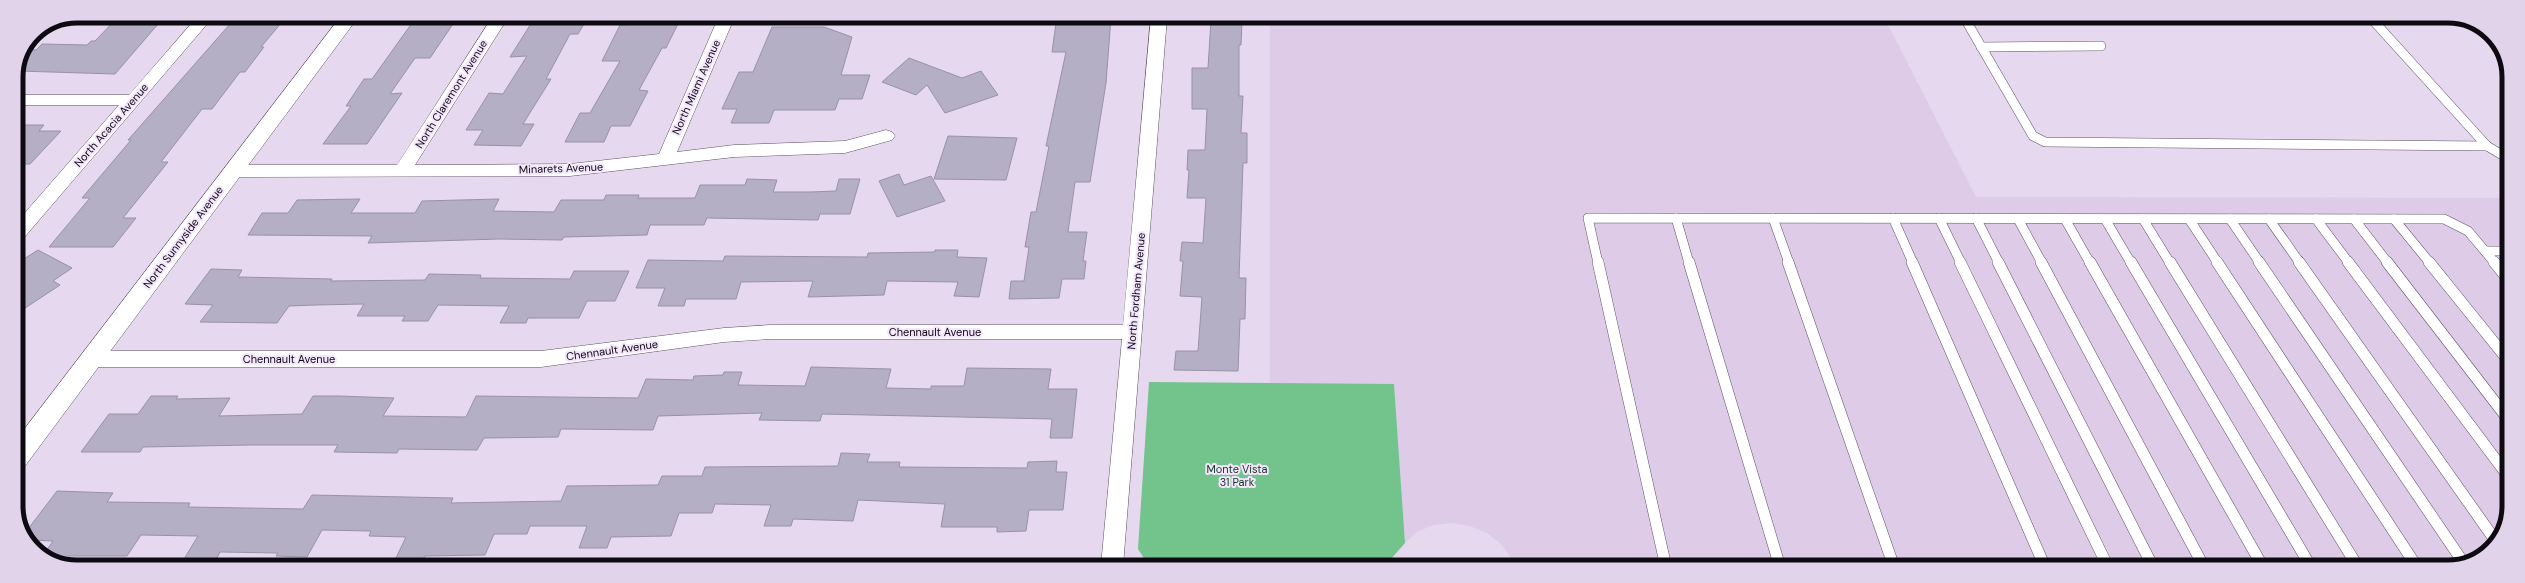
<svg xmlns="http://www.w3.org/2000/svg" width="2525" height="583" viewBox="0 0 2525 583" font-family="'DM Sans',sans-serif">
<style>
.built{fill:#ddcbe8}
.green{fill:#73c38c}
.building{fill:#b5afc6;stroke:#9892a8}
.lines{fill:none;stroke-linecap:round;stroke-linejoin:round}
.service-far1-casing{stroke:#5d5265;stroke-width:10}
.service-casing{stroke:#5d5265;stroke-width:12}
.minor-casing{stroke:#5d5265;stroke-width:1}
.secondary-casing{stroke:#5d5265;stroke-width:1}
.service-far1{stroke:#fff;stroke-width:9}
.service{stroke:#fff;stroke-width:11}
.minor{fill:#fff;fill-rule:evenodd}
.secondary{fill:#fff;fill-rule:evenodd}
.labels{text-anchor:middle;stroke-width:4;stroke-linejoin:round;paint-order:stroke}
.street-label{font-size:11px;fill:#0e0a11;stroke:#f3e5fc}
.park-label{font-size:11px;fill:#11351e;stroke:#f3e5fc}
.rim{fill:none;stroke:#0e0a11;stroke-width:5}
</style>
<rect width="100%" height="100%" fill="#e5d8ef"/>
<polygon class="built" points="1270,17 1884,17 1976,197 2509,198 2508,518 2488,552 2449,567 1514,567 1511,558 1501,544 1487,533 1470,526 1451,523 1433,525 1417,532 1405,543 1394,384 1270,384"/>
<polygon class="green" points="1149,382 1394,384 1405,543 1390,560 1372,566 1149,566 1138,549"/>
<g class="building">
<polygon points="119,16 165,16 115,74 18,71 27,49 36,50 42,44 87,45 91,41 95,41"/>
<polygon points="237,16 287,16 261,47 264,47 245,72 240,72 212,109 202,109 161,162 168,162 123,218 136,218 113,247 49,247 90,198 82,198 131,140 128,140"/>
<polygon points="417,16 441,16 438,21 455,21 430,58 415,58 390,94 402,93 367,144 323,144 351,106 346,106 364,79 372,79"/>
<polygon points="552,16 589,16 578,34 570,34 546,79 551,79 523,124 534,124 521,146 474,145 483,130 466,130 489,93 503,94 527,56 510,57 532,22 548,23"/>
<polygon points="635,16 682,16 666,48 662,48 639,90 648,91 630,126 611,126 604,142 565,142 580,113 590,113 620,61 602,61 620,25 630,25"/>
<polygon points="1057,16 1111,17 1106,83 1090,182 1075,182 1068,232 1087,232 1083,261 1086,261 1084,279 1062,279 1059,298 1009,299 1011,281 1024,281 1029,247 1025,247 1031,212 1036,212 1049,146 1046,146 1066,52 1052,52"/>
<polygon points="1211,21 1242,21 1241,45 1239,45 1239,96 1243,96 1241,133 1247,133 1247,163 1243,163 1239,278 1246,278 1245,319 1240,319 1238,371 1174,370 1176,351 1198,351 1202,297 1180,296 1183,261 1180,261 1182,242 1203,243 1206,198 1187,198 1189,170 1187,170 1188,150 1205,150 1207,109 1192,109 1192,68 1208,68"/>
<polygon points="772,27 824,27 852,37 841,75 870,75 862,99 839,99 835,110 774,110 769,123 731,123 737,109 722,109 739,72 753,72"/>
<polygon points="909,58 962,78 981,71 998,95 945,113 927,85 916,95 882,82"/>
<polygon points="21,125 44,125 39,131 61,131 30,164 16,164 16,130"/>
<polygon points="948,136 1017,138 1006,180 934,179"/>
<polygon points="899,174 904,185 931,176 945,201 897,217 879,181"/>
<polygon points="747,179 777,180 773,192 810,192 836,191 839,179 860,179 850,214 820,214 818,220 707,218 704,225 650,225 647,235 564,237 562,240 499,239 368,243 372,236 248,235 262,213 288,213 297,200 360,199 351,213 415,213 422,201 499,199 493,211 554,212 561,200 604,200 606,195 639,195 638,198 695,198 700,185 745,185"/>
<polygon points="38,250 72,268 53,281 60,285 16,314 16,264"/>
<polygon points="935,250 958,250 957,257 987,258 979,297 954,296 958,282 887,281 884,295 808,297 813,281 741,282 736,299 686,299 684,306 658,306 665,288 636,288 648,260 723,261 725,256 867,257 868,253 935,252"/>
<polygon points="211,269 242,270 238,277 332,279 331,281 425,280 429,274 481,275 480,278 570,279 574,271 629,271 615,301 587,301 579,318 528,318 526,323 500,323 509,306 438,305 428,321 402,321 405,316 357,316 364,304 316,305 289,306 277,323 200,322 213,305 185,304"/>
<polygon points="811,367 891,369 886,388 931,389 931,386 964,386 967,368 1051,369 1048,389 1077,389 1072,438 1050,438 1052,419 822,414 820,421 759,420 762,413 658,416 653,430 561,429 558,437 484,438 477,450 399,449 397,453 334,452 338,445 251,445 143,447 140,452 81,452 109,414 138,414 151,396 178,396 176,399 230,398 219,416 302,414 313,396 339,396 394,398 383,416 466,417 476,396 638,398 646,379 693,380 694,376 723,375 724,372 742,372 738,385 805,386"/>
<polygon points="841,453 870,454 867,462 900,462 899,467 1027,468 1028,462 1057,461 1056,472 1067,472 1063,510 1029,510 1026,531 997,532 997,527 941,527 945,504 858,500 853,521 793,519 791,526 764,526 771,505 715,504 712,513 679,513 671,536 611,537 607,548 579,548 587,526 530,526 527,534 494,534 485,555 425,556 423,560 395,560 406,537 369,536 371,531 322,530 307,557 276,556 278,553 220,552 216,560 184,559 198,536 141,535 127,556 68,556 66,558 51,558 44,554 53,541 28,540 25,533 57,491 113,493 107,502 190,503 188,507 303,509 312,495 453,498 451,503 561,501 567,486 658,485 662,476 702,476 705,467 838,466"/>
</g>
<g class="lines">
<g class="service-far1-casing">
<g id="service-far1">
<polyline points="1964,17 2033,136 2045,142 2487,146 2509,159"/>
<polyline points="2370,17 2487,146"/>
<polyline points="1981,47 2101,46"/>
<polyline points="1676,218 1689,263"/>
<polyline points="1773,218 1789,263"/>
<polyline points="1893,218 1913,263"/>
<polyline points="1939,218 1961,263"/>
<polyline points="1976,218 1999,263"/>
<polyline points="2018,219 2042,263"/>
<polyline points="2065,219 2090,263"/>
<polyline points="2105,219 2131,263"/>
<polyline points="2143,219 2170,263"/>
<polyline points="2189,219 2218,263"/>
<polyline points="2230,219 2260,263"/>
<polyline points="2269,219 2300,263"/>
<polyline points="2316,219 2349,263"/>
<polyline points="2354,219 2388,263"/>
<polyline points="2394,219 2430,263"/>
<polyline points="2485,251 2508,251"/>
<polyline points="1598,263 1588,218 2444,219 2468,231 2495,263"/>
</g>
</g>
<g class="service-casing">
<g id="service">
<polyline points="1598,262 1666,567"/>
<polyline points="1689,262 1780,567"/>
<polyline points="1788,262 1894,567"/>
<polyline points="1912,262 2045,567"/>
<polyline points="1960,262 2108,567"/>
<polyline points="1998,262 2153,567"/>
<polyline points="2041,262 2204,567"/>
<polyline points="2090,262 2263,567"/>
<polyline points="2131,262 2311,567"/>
<polyline points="2170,262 2358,567"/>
<polyline points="2217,262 2417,567"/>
<polyline points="2259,262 2463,562"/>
<polyline points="2299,262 2495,540"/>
<polyline points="2348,262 2508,476"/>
<polyline points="2387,262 2508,419"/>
<polyline points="2429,262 2508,360"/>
<polyline points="2494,262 2508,279"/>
</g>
</g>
<g class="minor-casing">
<g id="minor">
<polygon points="198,16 214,16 22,240 16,241 16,223 119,105 16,105 16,95 129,95"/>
<polygon points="493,16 509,16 415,165 570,164 659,154 719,16 735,16 677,152 734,145 845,141 886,130 892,132 895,136 892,140 845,153 734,157 570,176 234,177 228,175 225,171 228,167 234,165 397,165"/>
<polygon points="1151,17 1167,17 1123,566 1101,566 1122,339 770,339 724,342 541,367 92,367 85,364 82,359 85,354 92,351 541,351 724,328 770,325 1123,325"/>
</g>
</g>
<g class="secondary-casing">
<polygon id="secondary" points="341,16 359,16 25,466 16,469 16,440"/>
</g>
<use href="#service-far1" class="service-far1"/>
<use href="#service" class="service"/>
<use href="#minor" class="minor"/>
<use href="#secondary" class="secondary"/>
</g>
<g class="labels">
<g class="street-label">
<text transform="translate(696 87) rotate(-66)" y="4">North Miami Avenue</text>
<text transform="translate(451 94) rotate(-58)" y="4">North Claremont Avenue</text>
<text transform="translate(111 125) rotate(-49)" y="4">North Acacia Avenue</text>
<text transform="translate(561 168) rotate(-2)" y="4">Minarets Avenue</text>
<text transform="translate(183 237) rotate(-53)" y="4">North Sunnyside Avenue</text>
<text transform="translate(1136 291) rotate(-85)" y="4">North Fordham Avenue</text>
<text x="935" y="336">Chennault Avenue</text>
<text transform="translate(612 350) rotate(-8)" y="4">Chennault Avenue</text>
<text x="289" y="363">Chennault Avenue</text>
</g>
<g class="park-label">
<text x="1237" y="473">Monte Vista<tspan x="1237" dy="13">31 Park</tspan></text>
</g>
</g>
<path d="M0 0H2525V583H0ZM77 23H2448A54 54 0 0 1 2502 77V506A54 54 0 0 1 2448 560H77A54 54 0 0 1 23 506V77A54 54 0 0 1 77 23Z" fill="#e1d3e9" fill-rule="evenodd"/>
<path class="rim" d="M77 23H2448A54 54 0 0 1 2502 77V506A54 54 0 0 1 2448 560H77A54 54 0 0 1 23 506V77A54 54 0 0 1 77 23Z"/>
</svg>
